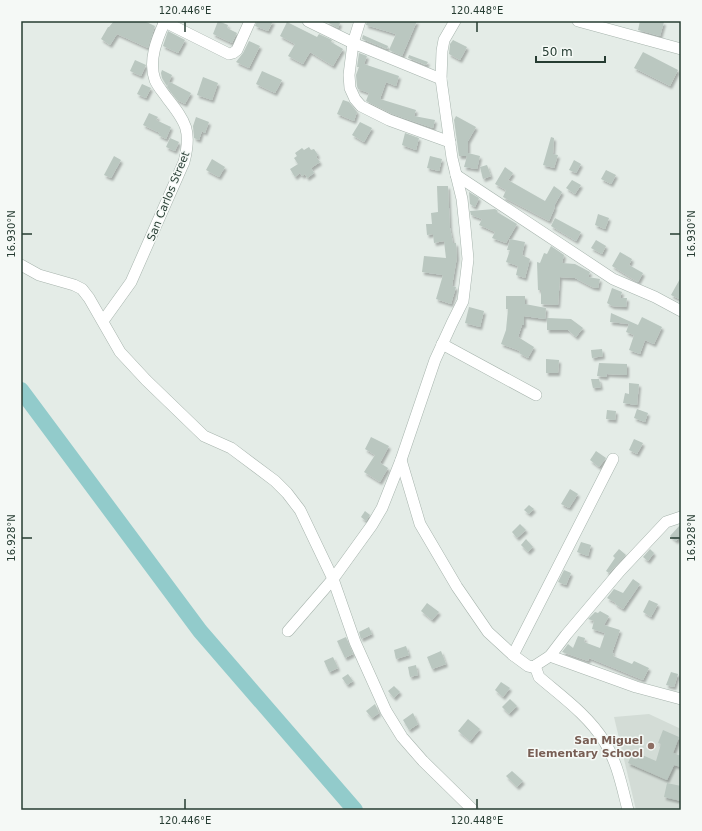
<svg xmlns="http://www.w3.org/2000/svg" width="702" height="831" viewBox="0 0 702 831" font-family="'DejaVu Sans',sans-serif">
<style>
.built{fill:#d3dcd6}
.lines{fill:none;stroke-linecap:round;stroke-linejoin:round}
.river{stroke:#92cbcb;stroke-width:16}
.building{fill:#bac7c0;filter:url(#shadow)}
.street-casing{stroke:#a7b4ad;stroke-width:12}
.street{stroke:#fff;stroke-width:11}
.ticks{fill:none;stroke:#263c32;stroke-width:1.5}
.education-dot{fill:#8d6e63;stroke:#f5f9f6;stroke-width:1.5}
.labels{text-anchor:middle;stroke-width:3;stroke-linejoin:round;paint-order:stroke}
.street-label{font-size:11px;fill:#263c32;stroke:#f5f9f6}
.education-label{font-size:11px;font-weight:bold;fill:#785e54;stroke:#f5f9f6;text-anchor:end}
.neatline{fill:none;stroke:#263c32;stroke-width:1.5}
.ticks-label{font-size:10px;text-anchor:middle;fill:#263c32}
</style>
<defs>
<filter id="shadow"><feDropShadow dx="2" dy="3" stdDeviation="1" flood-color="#0004"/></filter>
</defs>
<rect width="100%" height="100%" fill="#e4ece7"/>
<polygon class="built" points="649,714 681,729 681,810 636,810 614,717"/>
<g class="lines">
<polyline class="river" points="21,390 200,631 355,810"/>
</g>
<g class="building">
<polygon points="114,21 144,21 155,26 148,48 117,34 110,45 101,39 108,27 109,27"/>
<polygon points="218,21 228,25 227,28 237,33 232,43 213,34"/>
<polygon points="257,21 273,21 268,31 255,26"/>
<polygon points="325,21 336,21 340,23 338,28"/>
<polygon points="367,21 417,21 402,56 389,50 396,34 366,25"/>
<polygon points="640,21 664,22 660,36 638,30"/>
<polygon points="287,22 317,37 319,34 332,40 331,42 343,49 333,66 310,52 303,64 288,56 295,44 280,36"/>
<polygon points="168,31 185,40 178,53 163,46"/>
<polygon points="363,35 388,46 387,49 362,39"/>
<polygon points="453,40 467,47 460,60 449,54 450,44"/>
<polygon points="249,41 260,46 249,68 236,62 243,53"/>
<polygon points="643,52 678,70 670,86 634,68"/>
<polygon points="359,53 367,56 364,64 399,76 396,86 386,82 380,99 416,110 414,116 435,120 433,128 392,114 366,101 369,93 358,89 357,86 356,75 359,67 357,67"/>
<polygon points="409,55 428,62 426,65 408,58"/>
<polygon points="135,60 146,65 141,76 130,71"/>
<polygon points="162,70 172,75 167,86 162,78 161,73"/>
<polygon points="262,71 282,80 275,93 256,84"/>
<polygon points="203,77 218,83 212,100 197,95"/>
<polygon points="170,82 191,93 185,104 177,100 167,87"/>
<polygon points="142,84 151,88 146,98 137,94"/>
<polygon points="343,100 349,102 357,112 354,121 337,114"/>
<polygon points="149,113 158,117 156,120 171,127 166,139 158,135 160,133 143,125"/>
<polygon points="456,116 476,127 468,141 468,153 480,156 477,169 464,167 467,156 459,156 454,120"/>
<polygon points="196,117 209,122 205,133 202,131 199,140 194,138 193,126"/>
<polygon points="360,122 372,128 364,142 352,135"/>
<polygon points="405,133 419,138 416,150 402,145"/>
<polygon points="551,137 554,138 553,154 558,155 554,168 543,165"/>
<polygon points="170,138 179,142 175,151 166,147"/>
<polygon points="309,147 311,150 314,149 318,155 316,157 320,162 311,168 314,173 307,178 305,174 302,176 300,173 295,177 290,169 298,164 294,158 297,156 295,153 302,148 304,150"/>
<polygon points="114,156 121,160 111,178 104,175"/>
<polygon points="430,156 442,159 439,171 427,168"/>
<polygon points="212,159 225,167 219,177 206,170"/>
<polygon points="574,160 581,164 576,173 569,170"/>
<polygon points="487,165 491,176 483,179 480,167"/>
<polygon points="505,167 513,173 508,180 545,201 554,186 562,192 554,206 555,207 549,221 503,197 506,190 495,184"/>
<polygon points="606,170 616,175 611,184 601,179"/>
<polygon points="572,180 581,185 575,194 566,188"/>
<polygon points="437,186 448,186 450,229 450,228 453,243 456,243 457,257 452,286 456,287 451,304 436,299 443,275 422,272 424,256 446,258 444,241 434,243 433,234 427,235 426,224 432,224 431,213 438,212"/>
<polygon points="469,192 479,198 475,207 470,204"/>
<polygon points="495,209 498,211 497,212 517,224 506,243 492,238 495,232 479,225 482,219 471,215 470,211"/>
<polygon points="598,214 609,218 605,229 595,225"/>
<polygon points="555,218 581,232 576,241 551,226"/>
<polygon points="510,239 525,242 522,255 530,259 525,278 516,275 518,266 506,262 510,250 507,250"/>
<polygon points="596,240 606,246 602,254 591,248"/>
<polygon points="551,246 564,255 562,263 575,264 590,272 588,277 600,279 598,288 592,287 575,278 560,277 558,305 541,304 541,290 538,290 537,262 540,263 544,253 547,254"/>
<polygon points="620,252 632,259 629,265 643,273 638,282 612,266"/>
<polygon points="681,277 681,300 671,295"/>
<polygon points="612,288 622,292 620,298 627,298 626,307 612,306 607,303"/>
<polygon points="506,296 525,296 525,304 546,308 545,319 524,316 524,325 522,325 518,337 534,347 528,358 519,353 520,351 501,344 506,330 508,309 506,309"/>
<polygon points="469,307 484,311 480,327 465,323"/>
<polygon points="611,313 638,325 642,317 662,327 654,344 645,340 640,354 629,350 634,335 626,332 629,324 610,322"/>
<polygon points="547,318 571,319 583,328 576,337 568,330 547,330"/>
<polygon points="602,349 603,356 592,358 591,350"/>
<polygon points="546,359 559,360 558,373 546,373"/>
<polygon points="599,363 627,364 627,375 607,374 606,377 597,376"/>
<polygon points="591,379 599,379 601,387 593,388"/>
<polygon points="629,383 639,384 637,405 623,403 625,393 629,394"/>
<polygon points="637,409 648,413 645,422 634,418"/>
<polygon points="607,410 616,411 615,420 606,419"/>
<polygon points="371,437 389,446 380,463 388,468 380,482 364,472 375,455 365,449"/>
<polygon points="634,439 643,443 637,454 629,450"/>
<polygon points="596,451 606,458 599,467 590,460"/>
<polygon points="570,489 578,494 569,508 561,504"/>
<polygon points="529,505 534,509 529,514 524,510"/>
<polygon points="365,511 370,515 366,521 361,517"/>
<polygon points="520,524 526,530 517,538 512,532"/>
<polygon points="681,524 681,536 676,541 670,536"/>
<polygon points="526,539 533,547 528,552 521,545"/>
<polygon points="581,542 591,545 588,556 577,552"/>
<polygon points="619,549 626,555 609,573 606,571 615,558 613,556"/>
<polygon points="650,549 654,553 648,561 643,557"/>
<polygon points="564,570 571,573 566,585 558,582"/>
<polygon points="633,579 640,584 623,609 615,604 616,603 607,598 614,589 623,593"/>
<polygon points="649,600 658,604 651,617 643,612"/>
<polygon points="427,603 439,612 432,620 421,611"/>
<polygon points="600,611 609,616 604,625 620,630 612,653 614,654 613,656 632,664 634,661 649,668 643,680 589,658 588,661 562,652 568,644 573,648 578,636 585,638 584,642 600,648 605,633 592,629 594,621 588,619 595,612 598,613"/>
<polygon points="369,627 372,634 361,639 359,632"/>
<polygon points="346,637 353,654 345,658 337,641"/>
<polygon points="406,646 409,655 396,659 394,650"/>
<polygon points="441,651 446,664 432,669 427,657"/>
<polygon points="333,657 338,668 329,672 324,661"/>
<polygon points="416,665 418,675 410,677 408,667"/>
<polygon points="671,672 678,674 674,687 666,685"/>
<polygon points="348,674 353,681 347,685 342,678"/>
<polygon points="501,682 510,688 503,697 495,690"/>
<polygon points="394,686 400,692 394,698 388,691"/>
<polygon points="510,699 517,706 509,714 502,707"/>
<polygon points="375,704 379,713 372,718 366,711"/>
<polygon points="413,713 418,724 409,730 403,720"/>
<polygon points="468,719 480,729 470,741 458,731"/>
<polygon points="663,730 679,737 673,753 681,756 681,767 674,765 667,780 628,763 633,751 656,761 661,744 658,743"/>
<polygon points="512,771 523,781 517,787 506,776"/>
<polygon points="667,783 681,786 681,801 664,797"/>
</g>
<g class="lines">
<g class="street-casing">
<g id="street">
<polyline points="163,21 229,54 233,53 237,50 250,21"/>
<polyline points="308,21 353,43 441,79"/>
<polyline points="360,21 353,43 349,75 350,88 355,99 361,106 389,120 450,142"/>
<polyline points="578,21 681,49"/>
<polyline points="456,175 613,279 655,297 681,311"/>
<polyline points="21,265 39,275 74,285 82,289 89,298 120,352 146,380 204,436 231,448 275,481 287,493 300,510 333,579 355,642 386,711 402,737 423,761 473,810"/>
<path d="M103,321l28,-39 53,-120c8,-31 2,-40 -17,-64 -4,-6 -9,-11 -12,-18 -7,-20 2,-41 10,-59"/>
<polyline points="442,344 536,395"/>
<polyline points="401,460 420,524 457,587 488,632 513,655 528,666 533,667 550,656 566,635 620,571 666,522 681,517"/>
<polyline points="288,631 333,579 372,525 382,508 401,460 435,360 452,323 463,301 468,259 465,227 462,199 452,158 441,79 442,51 444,40 455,21"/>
<polyline points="513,655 613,459"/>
<polyline points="550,656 636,687 681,699"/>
<path d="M535,666l4,11c22,19 49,38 65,64 13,20 18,46 24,69"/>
</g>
</g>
<use href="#street" class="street"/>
</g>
<path class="ticks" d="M185,22v10M477,22v10M22,234h10M670,234h10M22,538h10M670,538h10M185,799v10M477,799v10"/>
<circle class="education-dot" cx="651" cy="746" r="4"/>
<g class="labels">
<g class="street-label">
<text transform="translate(168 196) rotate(-68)" y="4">San Carlos Street</text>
</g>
<g class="education-label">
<text x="643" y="744">San Miguel<tspan x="643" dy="13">Elementary School</tspan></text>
</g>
</g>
<rect width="702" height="831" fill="none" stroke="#f5f9f6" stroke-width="44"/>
<path d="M536 56v6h69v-6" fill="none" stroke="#263c32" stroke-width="2"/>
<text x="542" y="56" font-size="12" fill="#263c32" stroke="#f5f9f6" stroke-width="3" paint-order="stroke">50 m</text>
<rect x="22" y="22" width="658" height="787" class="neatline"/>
<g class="ticks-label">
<text x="185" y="14">120.446°E</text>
<text x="477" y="14">120.448°E</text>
<text transform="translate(11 234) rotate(-90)" y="4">16.930°N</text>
<text transform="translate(691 234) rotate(-90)" y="4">16.930°N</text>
<text transform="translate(11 538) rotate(-90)" y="4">16.928°N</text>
<text transform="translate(691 538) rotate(-90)" y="4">16.928°N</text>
<text x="185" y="824">120.446°E</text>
<text x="477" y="824">120.448°E</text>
</g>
</svg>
